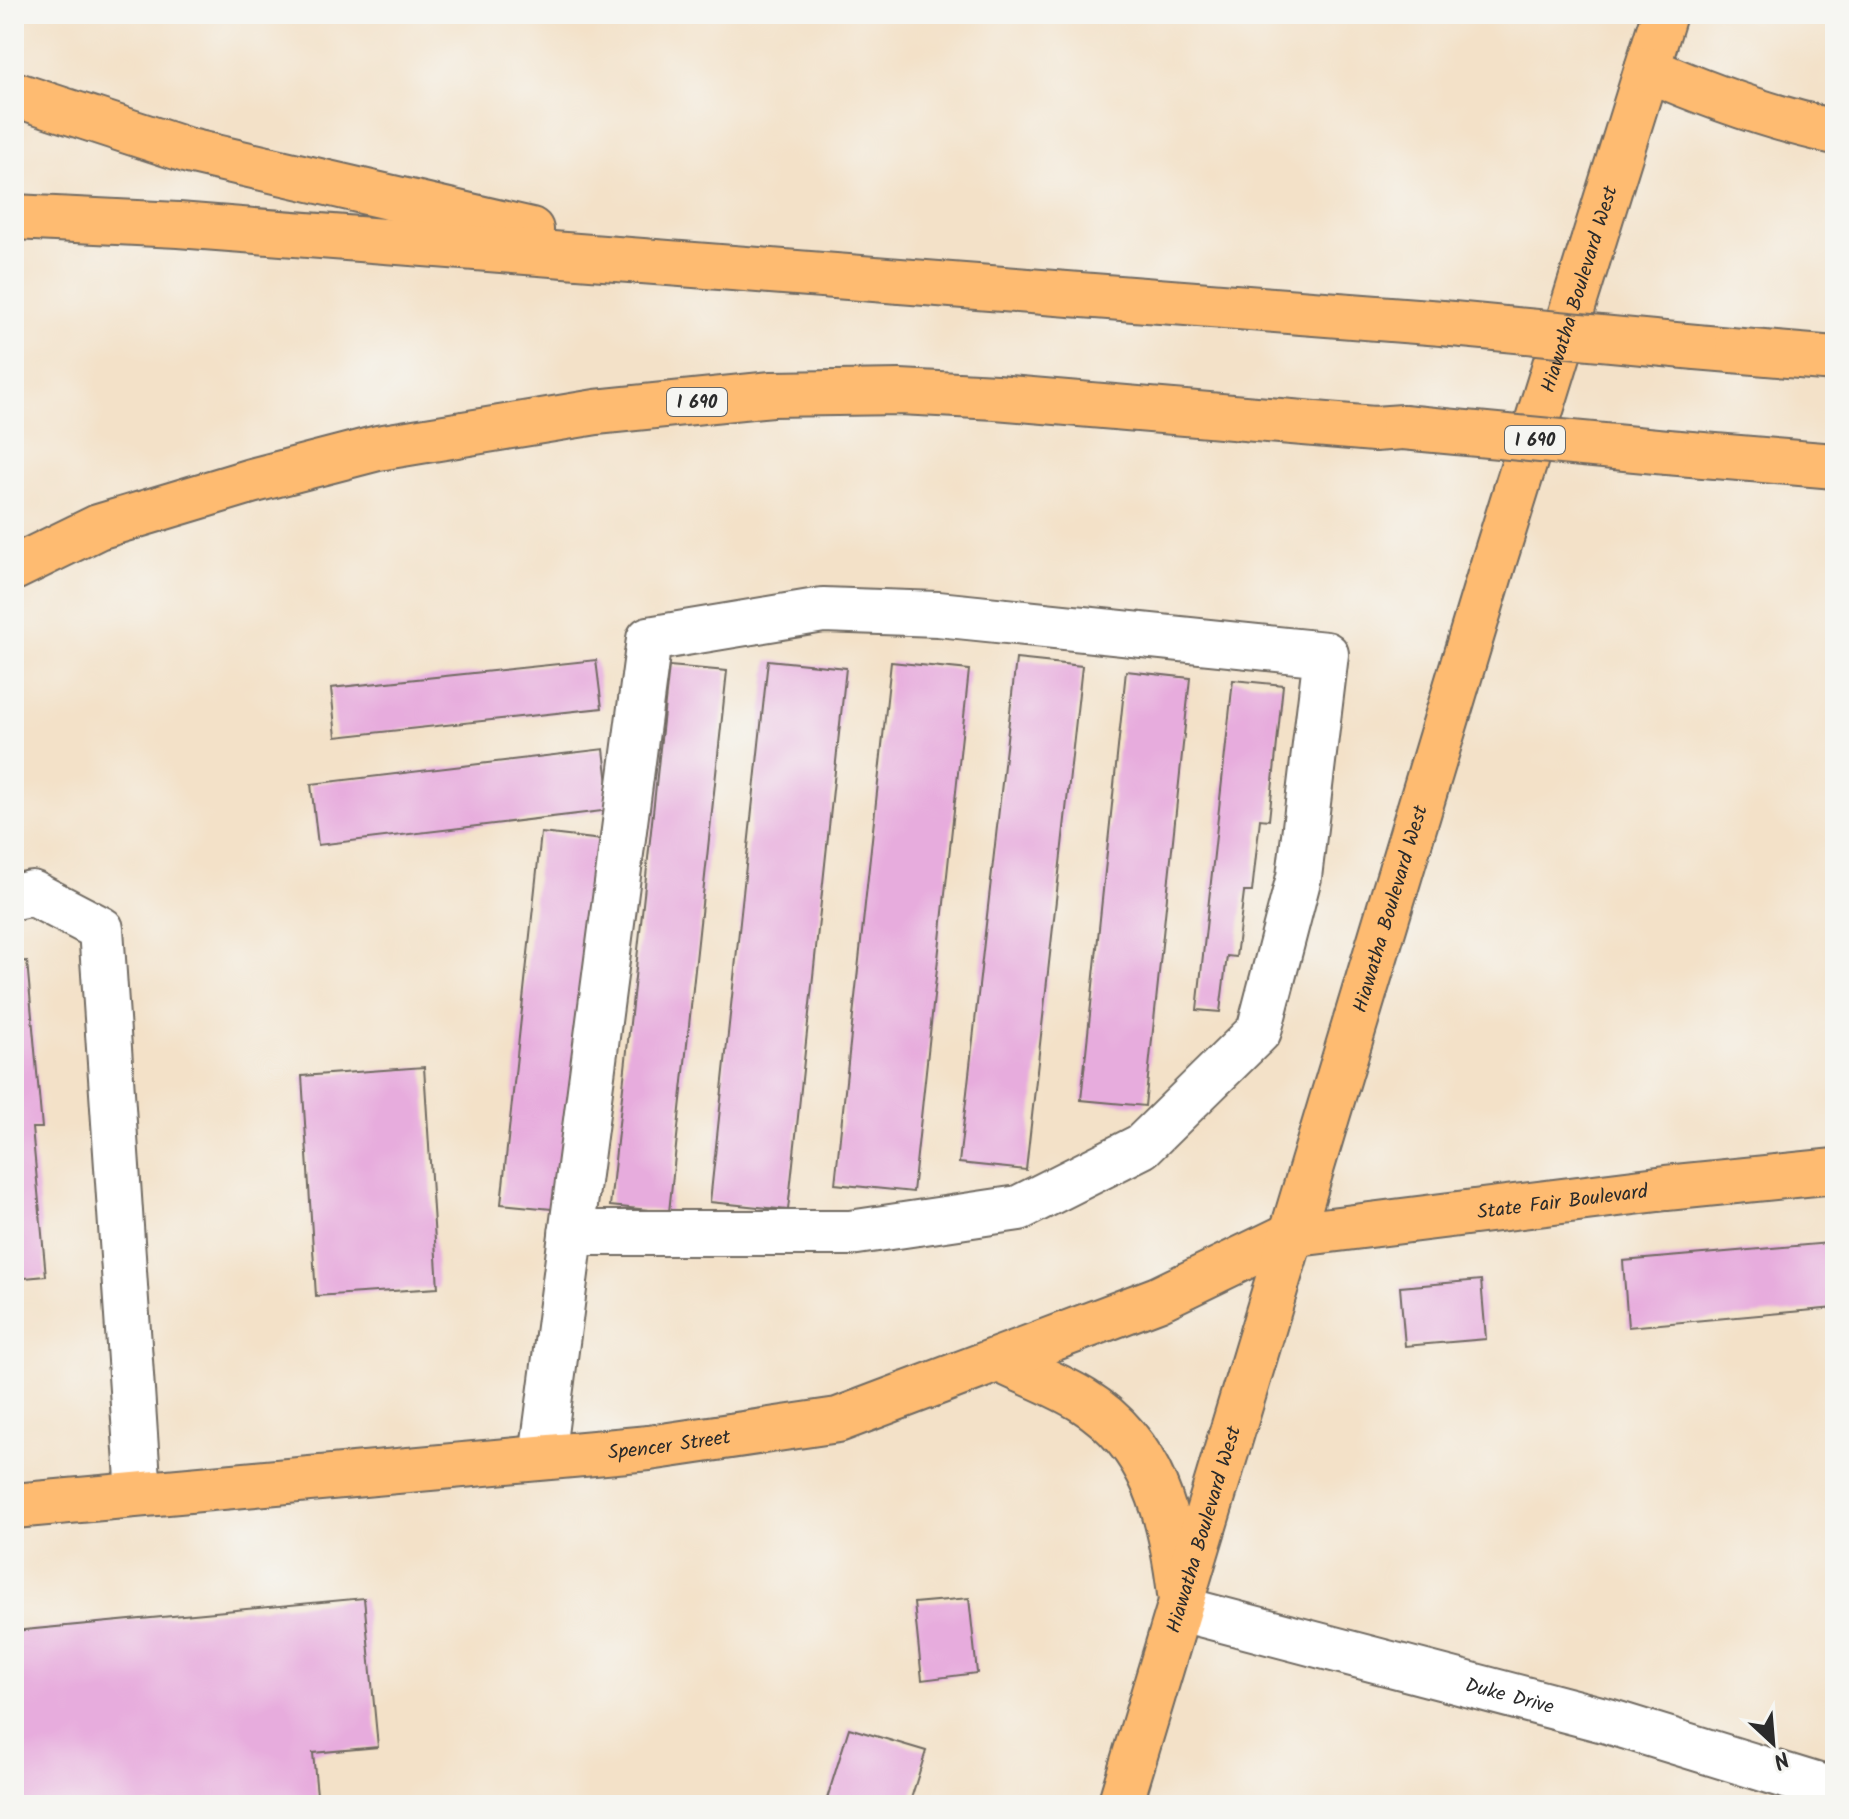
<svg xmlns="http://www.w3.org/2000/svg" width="1849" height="1819" viewBox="0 0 1849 1819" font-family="Kalam,sans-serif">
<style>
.building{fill:#e7acdd}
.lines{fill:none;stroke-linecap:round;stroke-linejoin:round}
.minor-casing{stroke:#716b62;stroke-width:48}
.major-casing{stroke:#716b62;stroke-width:48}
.highway-casing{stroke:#716b62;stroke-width:48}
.minor{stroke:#fff;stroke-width:44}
.major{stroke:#febb71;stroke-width:44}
.highway{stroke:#febb71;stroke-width:44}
.highway-bridge-casing{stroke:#716b62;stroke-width:48;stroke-linecap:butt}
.highway-bridge{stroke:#febb71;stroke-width:44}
.labels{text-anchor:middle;stroke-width:6;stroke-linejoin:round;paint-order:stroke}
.shield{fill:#f6f6f2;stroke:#686867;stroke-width:2}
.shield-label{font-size:18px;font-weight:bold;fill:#2b2b2b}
.street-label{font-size:20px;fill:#2b2b2b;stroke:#f6f6f2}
</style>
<rect width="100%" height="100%" fill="#f6f6f2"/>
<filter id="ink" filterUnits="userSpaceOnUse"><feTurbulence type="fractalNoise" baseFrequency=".0125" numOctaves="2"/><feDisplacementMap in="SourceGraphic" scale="16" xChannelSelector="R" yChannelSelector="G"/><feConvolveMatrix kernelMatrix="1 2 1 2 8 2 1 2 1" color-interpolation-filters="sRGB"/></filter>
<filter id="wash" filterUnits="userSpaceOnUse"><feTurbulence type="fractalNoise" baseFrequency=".006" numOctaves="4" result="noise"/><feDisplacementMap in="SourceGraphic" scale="32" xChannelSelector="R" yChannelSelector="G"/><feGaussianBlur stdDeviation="1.8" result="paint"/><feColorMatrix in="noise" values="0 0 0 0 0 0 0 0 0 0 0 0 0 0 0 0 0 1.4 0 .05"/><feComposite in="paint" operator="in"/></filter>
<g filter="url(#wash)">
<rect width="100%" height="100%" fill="#f3e1c8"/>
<g id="blocks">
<g class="building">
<polygon points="1016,659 1082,666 1026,1170 959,1163"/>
<polygon points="596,660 602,708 336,737 331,688"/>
<polygon points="768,660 846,668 788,1210 710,1202"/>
<polygon points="891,662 969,670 913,1192 835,1184"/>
<polygon points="669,666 727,671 669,1212 610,1206"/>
<polygon points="1126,671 1190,678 1145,1106 1081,1100"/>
<polygon points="1233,680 1283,685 1269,820 1260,819 1252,892 1244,892 1236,957 1227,956 1220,1012 1197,1010"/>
<polygon points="604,749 611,810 318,845 311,784"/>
<polygon points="541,833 602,840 562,1210 501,1204"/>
<polygon points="27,961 42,1128 32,1128 46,1276 14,1279 14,962"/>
<polygon points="424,1067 438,1288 316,1296 302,1076"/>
<polygon points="1829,1243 1835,1308 1628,1327 1623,1261"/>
<polygon points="1481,1280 1486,1339 1405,1346 1400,1287"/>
<polygon points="364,1598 378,1747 313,1753 318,1805 14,1805 14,1631"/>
<polygon points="969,1598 977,1673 922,1680 914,1603"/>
<polygon points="849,1728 926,1751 909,1805 825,1805"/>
</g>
</g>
</g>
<g filter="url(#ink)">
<use href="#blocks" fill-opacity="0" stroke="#716b62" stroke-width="2"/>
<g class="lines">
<g class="minor-casing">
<g id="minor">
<polyline points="14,897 32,893 101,929 139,1494"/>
<polyline points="542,1457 649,639 823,610 938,614 1326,654 1299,877 1259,1031 1142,1146 1019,1208 850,1233 571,1233"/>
<path id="s1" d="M1181,1609l427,112 227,70"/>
</g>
</g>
<g class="major-casing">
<g id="major">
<path d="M1000,1360c28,14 59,25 84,41 70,44 87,117 96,193"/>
<path id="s2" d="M14,1506l635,-58 189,-28 320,-121 132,-64 376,-47 169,-17"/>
<path id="s3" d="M1120,1805l374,-1244 170,-547"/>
</g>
</g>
<g class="highway-casing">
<g id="highway">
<path d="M1647,69c62,27 122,49 188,63"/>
<polyline points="14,94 189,151 531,230"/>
<polyline points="14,217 178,225 1442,323"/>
<polyline points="1696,347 1835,359"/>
<polyline points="1667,452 1835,466"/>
<polyline points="14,568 98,527 251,481 378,448 596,412 772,394 900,392 996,397 1374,429 1403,427"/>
</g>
</g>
<use href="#minor" class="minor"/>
<use href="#major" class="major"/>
<use href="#highway" class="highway"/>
<g class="highway-bridge-casing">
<g id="highway-bridge">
<polyline points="1442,323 1696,347"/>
<polyline points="1403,427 1667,452"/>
</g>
</g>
<use href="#highway-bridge" class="highway-bridge"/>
</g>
</g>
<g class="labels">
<g class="shield">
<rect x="667" y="388" width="60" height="28" rx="6"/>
<rect x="1505" y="426" width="60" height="28" rx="6"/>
</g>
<g class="shield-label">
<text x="697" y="408">I 690</text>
<text x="1535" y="446">I 690</text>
</g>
<g class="street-label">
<text dy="7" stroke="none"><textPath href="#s3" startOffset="1584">Hiawatha Boulevard West</textPath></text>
<text dy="7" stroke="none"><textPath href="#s3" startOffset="936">Hiawatha Boulevard West</textPath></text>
<text dy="7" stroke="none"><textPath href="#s2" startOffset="1592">State Fair Boulevard</textPath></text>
<text dy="7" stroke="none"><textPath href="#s2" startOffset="658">Spencer Street</textPath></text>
<text dy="7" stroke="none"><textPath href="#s3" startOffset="288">Hiawatha Boulevard West</textPath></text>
<text dy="7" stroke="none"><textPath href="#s1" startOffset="340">Duke Drive</textPath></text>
</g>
</g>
<rect width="1849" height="1819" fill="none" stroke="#f6f6f2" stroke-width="48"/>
<g transform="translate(1773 1743) rotate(154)" stroke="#f6f6f2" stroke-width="6" paint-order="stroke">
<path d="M0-6L14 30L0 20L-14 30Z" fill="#2b2b2b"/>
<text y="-12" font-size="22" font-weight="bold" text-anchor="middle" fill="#2b2b2b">N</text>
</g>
</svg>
